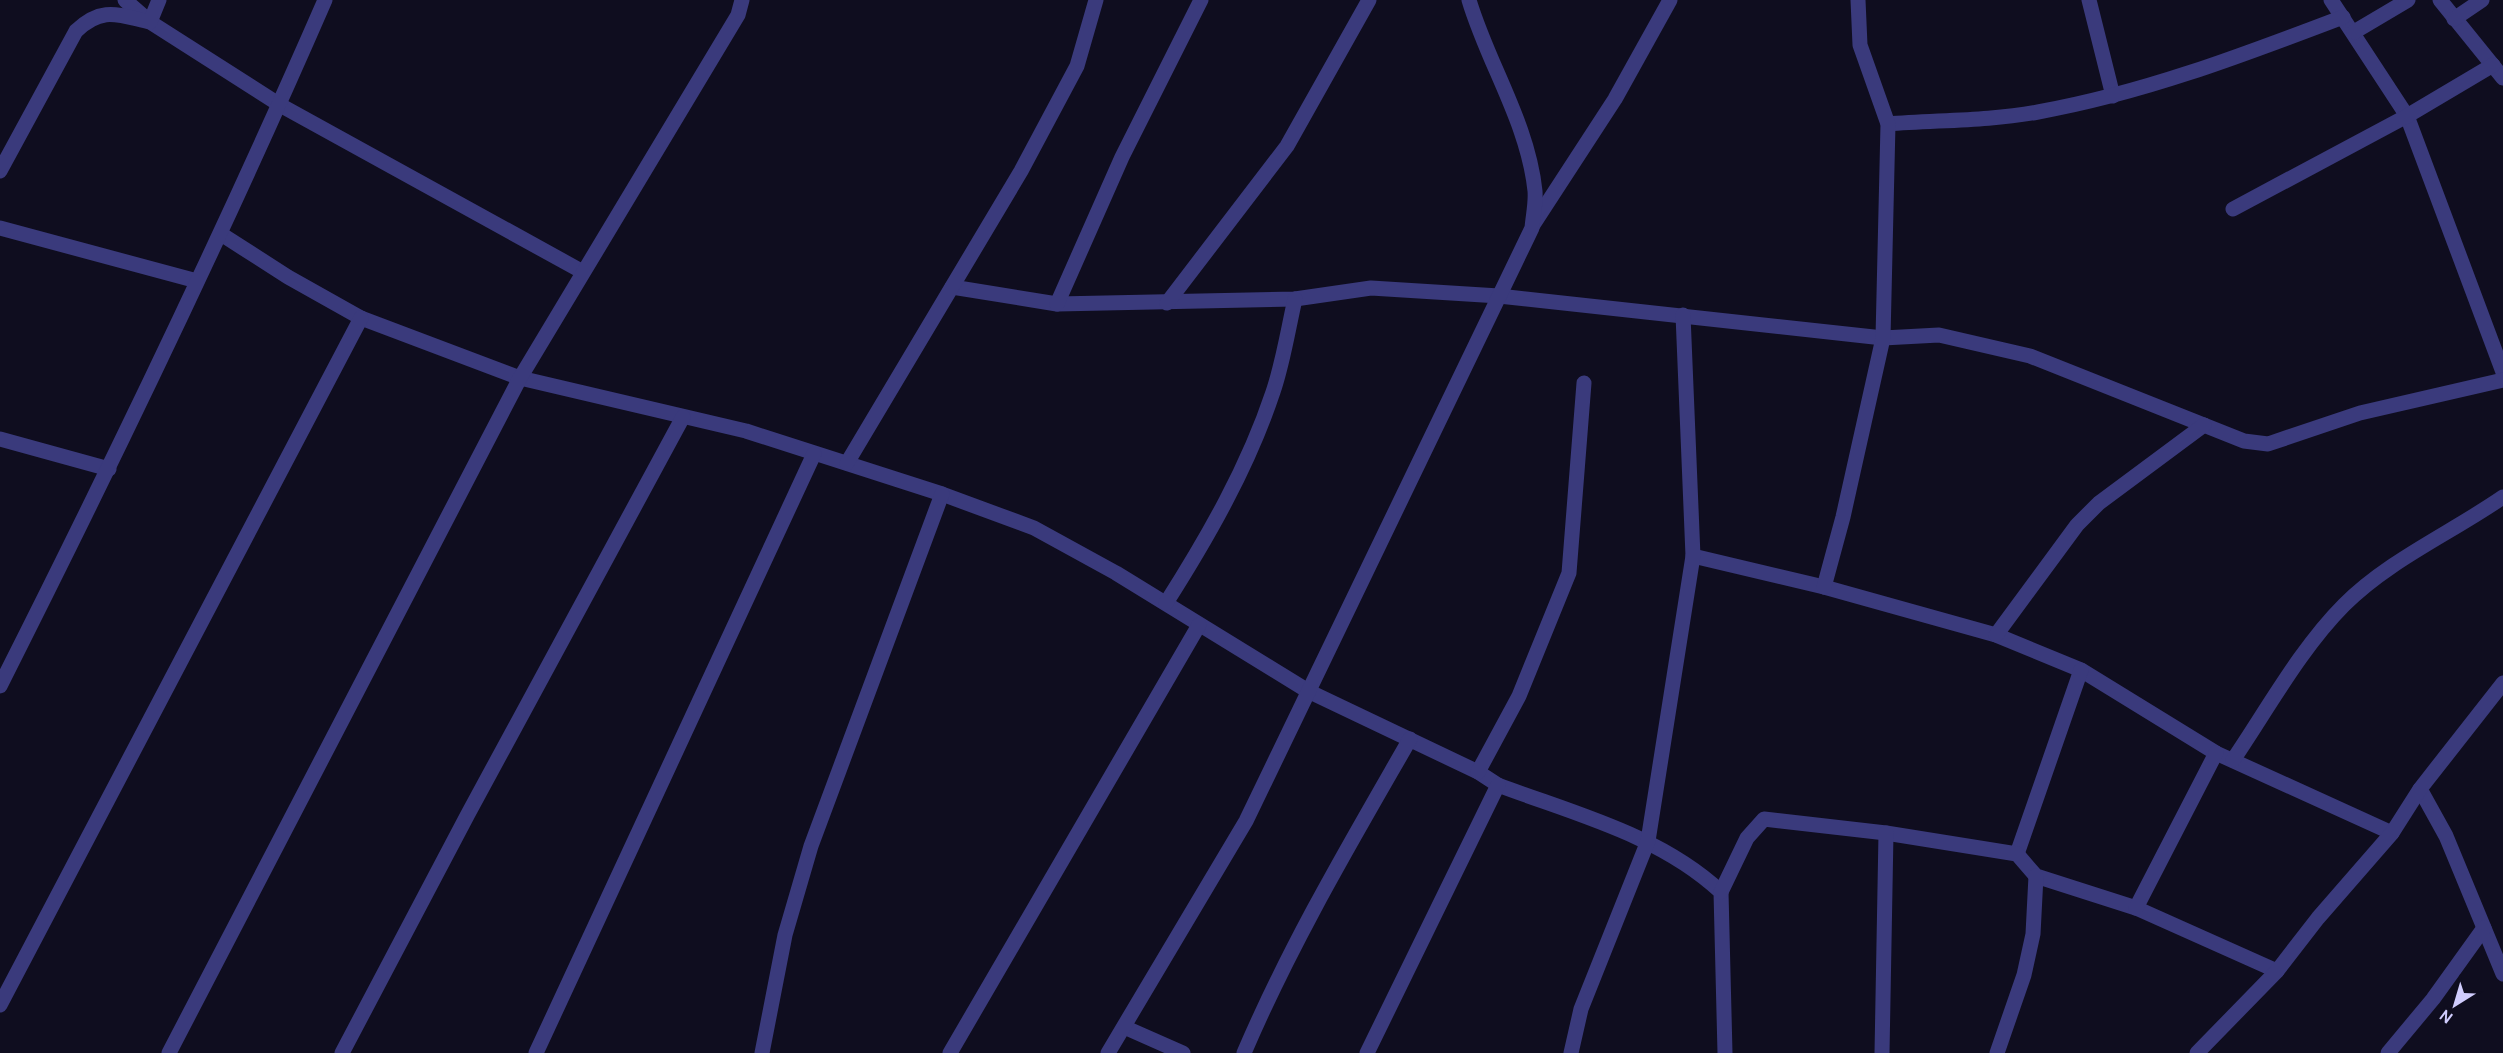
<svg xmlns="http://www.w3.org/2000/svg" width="2503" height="1053" viewBox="0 0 2503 1053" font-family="Cabin,sans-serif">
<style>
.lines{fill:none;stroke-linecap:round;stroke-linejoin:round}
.minor{stroke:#3a3a7c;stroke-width:15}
</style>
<rect width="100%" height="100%" fill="#0f0d1f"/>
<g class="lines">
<g class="minor">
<polyline points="125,0 150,22 280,105 583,272"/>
<polyline points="2089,0 2113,96"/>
<polyline points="2331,0 2407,116 2503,372"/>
<polyline points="2440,0 2503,78"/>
<polyline points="2454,19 2482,0"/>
<polyline points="2354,32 2408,0"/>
<path d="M1888,124c49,-4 101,-3 150,-12 106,-19 205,-57 305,-95"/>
<path d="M0,171l76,-140c26,-25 42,-16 74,-9l9,-22"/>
<polyline points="2233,209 2407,116 2493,65"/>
<polyline points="1533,225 1615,99 1670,0"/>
<polyline points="0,228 197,281"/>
<path d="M221,234l67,43 73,41 159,60 226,53 196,63 92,34 82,45 192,118 170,81 20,13c77,29 162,50 223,107l4,161"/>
<polyline points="952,287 1057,304 1295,299 1371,288 1499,296 1883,338 1939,335 2030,356 2244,441 2268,444 2360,413 2503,380"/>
<polyline points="1167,303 1287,146 1369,0"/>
<polyline points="1057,304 1122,157 1201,0"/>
<polyline points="0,439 109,469"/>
<polyline points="847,463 1021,171 1077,66 1096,0"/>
<polyline points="1693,556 1824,587 1996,635 2081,670 2216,753 2392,833"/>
<polyline points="1824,587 1843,517 1883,338 1888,124 1860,45 1858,0"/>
<path d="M1166,603c42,-66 82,-136 107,-211 10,-29 15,-62 22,-93"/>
<polyline points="1996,635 2077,525 2099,503 2204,425"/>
<path d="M0,686c114,-226 224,-454 325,-686"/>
<path d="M2233,760c34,-50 68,-112 111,-155 45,-45 107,-72 159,-108"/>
<polyline points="1478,772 1519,696 1569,573 1584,383"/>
<polyline points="2420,789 2446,836 2503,974"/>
<polyline points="2017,854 2081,670"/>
<polyline points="1721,892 1747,838 1764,819 1886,833 2017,854 2036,876 2136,908 2277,971"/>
<polyline points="2136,908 2216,753"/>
<polyline points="0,1005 361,318"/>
<polyline points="1124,1027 1183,1053"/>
<polyline points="169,1053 520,378 738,15 742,0"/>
<polyline points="342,1053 468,814 683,417"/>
<polyline points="536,1053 814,454"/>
<polyline points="762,1053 785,935 811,846 942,494"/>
<polyline points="950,1053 1199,625"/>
<path d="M1108,1053l138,-232 286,-593c1,-12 4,-25 3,-37 -7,-68 -47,-127 -66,-191"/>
<path d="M1244,1053c47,-110 107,-211 166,-314"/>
<polyline points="1367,1053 1498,785"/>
<polyline points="1571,1053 1581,1009 1648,841 1693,556 1683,315"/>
<polyline points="1882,1053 1886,833"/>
<polyline points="1997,1053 2024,975 2033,934 2036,876"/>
<polyline points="2197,1053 2277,971 2318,918 2392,833 2420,789 2503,683"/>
<polyline points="2388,1053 2433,999 2484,928"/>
</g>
</g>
<g transform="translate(2455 1005) rotate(217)" stroke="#0f0d1f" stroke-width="4.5" paint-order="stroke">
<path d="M0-4.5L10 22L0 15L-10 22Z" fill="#d0ccfd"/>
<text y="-9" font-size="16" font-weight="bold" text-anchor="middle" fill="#d0ccfd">N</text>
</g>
</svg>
